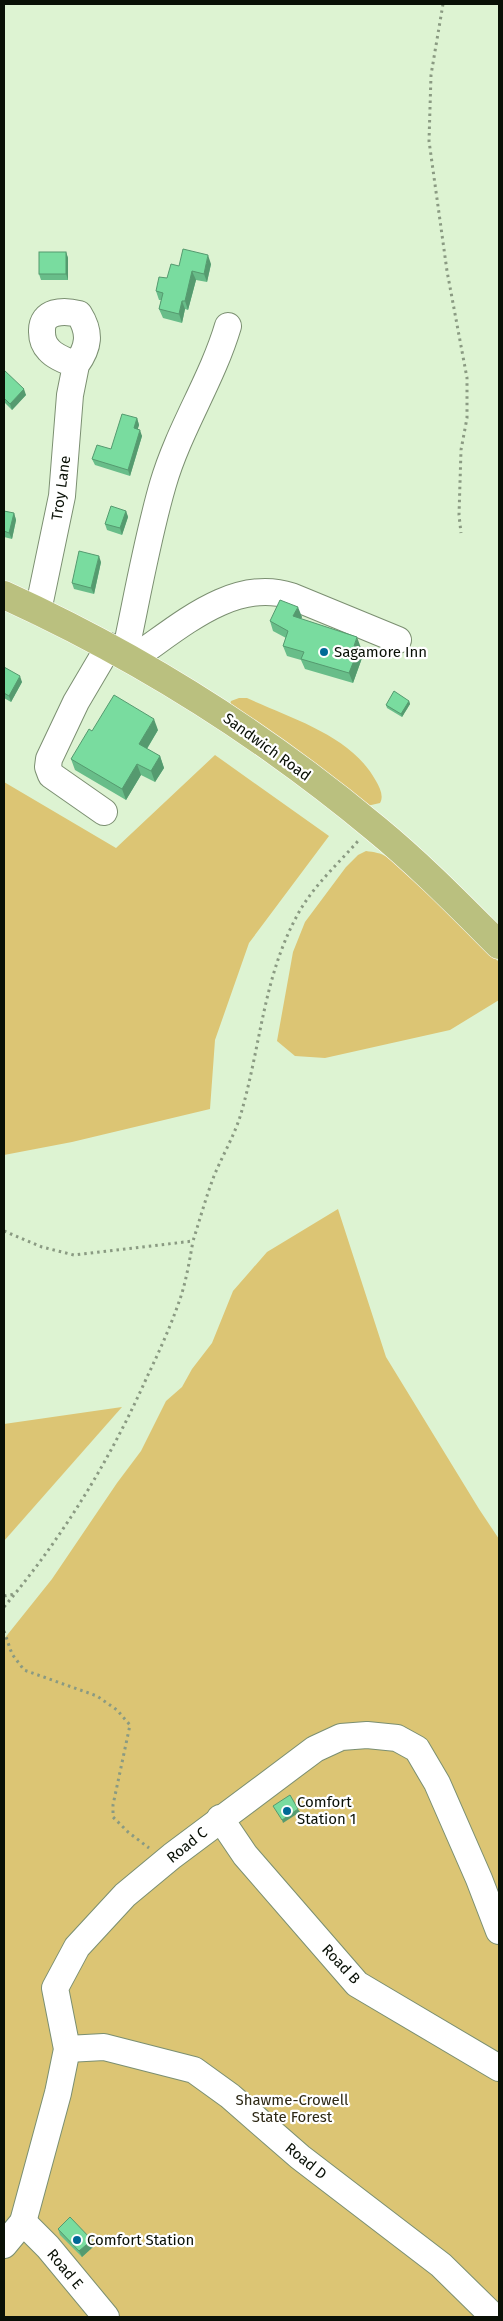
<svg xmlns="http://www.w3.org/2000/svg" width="503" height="2321" viewBox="0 0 503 2321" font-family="'Fira Sans',sans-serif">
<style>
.green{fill:#dcc574}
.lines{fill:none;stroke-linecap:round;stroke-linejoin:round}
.minor-casing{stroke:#7b8f71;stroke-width:28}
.major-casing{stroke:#fff;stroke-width:29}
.path{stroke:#8a9a82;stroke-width:3;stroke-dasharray:2.5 4;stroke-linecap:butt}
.minor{stroke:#fff;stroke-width:26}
.major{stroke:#bac07f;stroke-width:28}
.wall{fill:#68bd89}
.shaded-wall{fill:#559a6f}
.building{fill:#79dc9f;stroke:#559a6f}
.poi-dot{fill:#006996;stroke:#fff;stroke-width:2}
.labels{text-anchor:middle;stroke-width:4.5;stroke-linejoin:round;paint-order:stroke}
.street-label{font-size:15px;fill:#091006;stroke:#fff}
.poi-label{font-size:15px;fill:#091006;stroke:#fff;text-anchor:start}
.park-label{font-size:15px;fill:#2e2916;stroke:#fff}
</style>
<rect width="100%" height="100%" fill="#ddf3d2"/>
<g class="green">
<path d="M239,698h8c45,21 104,37 129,83 4,7 8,15 4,22l-13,3 -137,-101 1,-4z"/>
<polygon points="215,755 329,836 249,943 215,1040 210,1109 72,1142 4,1155 4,782 116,848"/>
<path d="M366,851c8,1 15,2 21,6 40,28 78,71 112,105v38l-49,30 -125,28 -30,-2 -18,-15 16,-89 12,-30 41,-55 12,-12z"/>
<polygon points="338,1209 386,1357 479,1509 499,1539 499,2317 4,2317 4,1639 52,1579 117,1483 141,1451 166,1401 182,1387 192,1369 212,1343 233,1291 267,1252"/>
<polygon points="122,1407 4,1541 4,1424"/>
</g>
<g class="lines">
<g class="minor-casing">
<g id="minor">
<path d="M38,611l24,-115 8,-101 6,-30c-9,-4 -21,-8 -27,-15 -5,-5 -7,-12 -7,-18 -1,-22 22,-22 37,-18 12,19 10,33 -3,51"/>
<path d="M141,653c43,-30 95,-75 150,-57l107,44"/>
<path d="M125,654c12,-56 22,-115 38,-170 16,-55 49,-104 65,-158"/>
<polyline points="104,812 51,775 48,767 49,759 76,702 109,646"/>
<polyline points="220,1818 245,1855 357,1984 499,2068"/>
<polyline points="67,2049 104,2047 194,2070 230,2096 300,2157 441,2265 494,2317"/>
<polyline points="23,2222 48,2247 106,2317"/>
<polyline points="4,2245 23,2222 58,2093 67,2049 55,1988 77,1947 125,1895 172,1856 315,1749 341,1737 367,1735 397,1738 417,1749 437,1783 479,1879 499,1931"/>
</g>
</g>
<g class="major-casing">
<path id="major" d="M4,595c134,61 258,139 371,233 44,36 84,77 124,117"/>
</g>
<g class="path">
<polyline points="443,4 431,75 429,141 447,271 467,378 467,418 461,450 459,515 461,533"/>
<path d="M4,1231l38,16 32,8 119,-14c7,-22 13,-44 21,-65 9,-22 22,-43 28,-66 19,-67 22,-135 56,-196 15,-28 40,-50 60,-73"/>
<polyline points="4,1596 15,1594"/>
<path d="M4,1607c59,-70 106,-147 143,-230 13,-27 26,-56 35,-84 5,-17 8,-35 11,-52"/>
<polyline points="4,1631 12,1654 24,1670 97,1696 117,1710 130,1725 113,1805 113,1817 128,1832 149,1848"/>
</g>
<use href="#minor" class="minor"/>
<use href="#major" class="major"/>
</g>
<g class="wall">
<polygon points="66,252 68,258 68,280 41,280 39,274"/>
<polygon points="211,264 207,282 196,280 188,310 185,309 182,323 163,318 159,309 161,300 159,300 156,291 179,266"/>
<polygon points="4,370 26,395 12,410 4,402"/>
<polygon points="137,418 139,425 137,430 142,436 130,476 95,465 92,459 111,449"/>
<polygon points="4,511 14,513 16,520 12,539 4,537"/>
<polygon points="126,511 128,517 122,535 107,530 105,524"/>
<polygon points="101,562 94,594 74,589 72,583"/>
<polygon points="302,617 301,619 361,648 360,651 362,658 353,683 305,669 301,660 287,656 283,646 286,638 273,631 270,621"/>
<polygon points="4,667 22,682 11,702 4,698"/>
<polygon points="409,701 410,704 402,717 387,708 386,705"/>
<polygon points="158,730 147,749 160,756 164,768 155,782 141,775 126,800 75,770 71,759 92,731"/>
<polygon points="58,2229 94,2246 82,2257 60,2235"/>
</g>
<g class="shaded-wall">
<polygon points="66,252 68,258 68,280 66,274"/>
<polygon points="208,255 211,264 207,282 204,274"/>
<polygon points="192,271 196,280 188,310 185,301"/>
<polygon points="182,301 185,309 182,323 179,314"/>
<polygon points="24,389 26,395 12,410 10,404"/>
<polygon points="137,418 139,425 136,435 134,428"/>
<polygon points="140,430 142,436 130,476 128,470"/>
<polygon points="126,511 128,517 122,535 120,528"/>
<polygon points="14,513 16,520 12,539 9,533"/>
<polygon points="99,556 101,562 94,594 91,588"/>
<polygon points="298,607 302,617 297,626 293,616"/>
<polygon points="357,637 361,648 360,651 362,658 353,683 349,673 354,646"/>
<polygon points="20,676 22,682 11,702 9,696"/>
<polygon points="409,701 410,704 402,717 401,714"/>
<polygon points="154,719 158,730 143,755 139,744"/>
<polygon points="160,756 164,768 155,782 151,771"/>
<polygon points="137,764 141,775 126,800 122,789"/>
<polygon points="298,1809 300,1812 283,1823 282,1820"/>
<polygon points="92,2240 94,2246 82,2257 79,2251"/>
</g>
<g class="building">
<polygon points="183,249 208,255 204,274 192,271 185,301 182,301 179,314 159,309 163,293 156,291 159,277 167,278 171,264 179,266"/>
<rect x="39" y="252" width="27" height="22"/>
<polygon points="4,370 24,389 10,404 4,398"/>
<polygon points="122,414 137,418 134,428 140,430 128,470 92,459 97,445 111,449"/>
<polygon points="111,506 126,511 120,528 105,524"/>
<polygon points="4,511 14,513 9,533 4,531"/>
<polygon points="79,551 99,556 91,588 72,583"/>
<polygon points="280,600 298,607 293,616 357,637 354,646 359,648 349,673 301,659 304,652 283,646 288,631 270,621"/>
<polygon points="4,667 20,676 9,696 4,693"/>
<polygon points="394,691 409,701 401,714 386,705"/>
<polygon points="114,695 154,719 139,744 160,756 151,771 137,764 122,789 71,759 89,729 92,731"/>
<polygon points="290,1795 298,1809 282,1820 273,1806"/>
<polygon points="70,2217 92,2240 79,2251 58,2229"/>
</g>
<g class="poi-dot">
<circle cx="324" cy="652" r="5"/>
<circle cx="287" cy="1811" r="5"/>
<circle cx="77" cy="2240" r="5"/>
</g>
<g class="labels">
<g class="street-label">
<text transform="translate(61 488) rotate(-82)" y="5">Troy Lane</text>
<text transform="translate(267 747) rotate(36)" y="5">Sandwich Road</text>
<text transform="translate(187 1845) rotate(-39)" y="5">Road C</text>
<text transform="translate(341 1964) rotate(47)" y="5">Road B</text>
<text transform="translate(306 2161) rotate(39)" y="5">Road D</text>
<text transform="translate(65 2269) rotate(50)" y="5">Road E</text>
</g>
<g class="poi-label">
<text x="334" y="657">Sagamore Inn</text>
<text x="297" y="1807">Comfort<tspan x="297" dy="17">Station 1</tspan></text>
<text x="87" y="2245">Comfort Station</text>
</g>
<g class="park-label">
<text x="292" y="2105">Shawme-Crowell<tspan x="292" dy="17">State Forest</tspan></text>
</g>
</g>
<rect width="503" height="2321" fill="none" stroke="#091006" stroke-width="10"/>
</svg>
